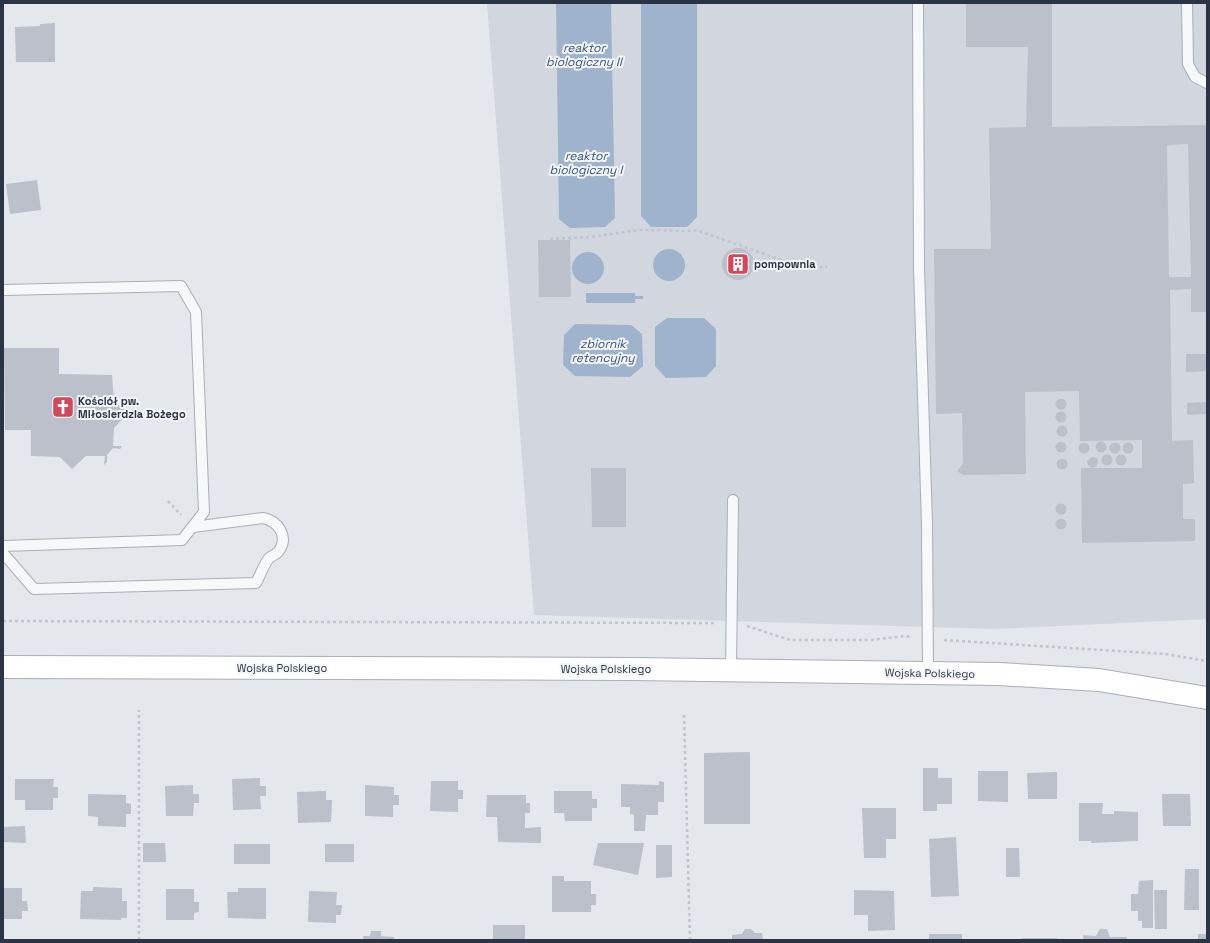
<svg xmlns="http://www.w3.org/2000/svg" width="1210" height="943" viewBox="0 0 1210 943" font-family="'Space Grotesk',sans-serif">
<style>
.built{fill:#d2d6de}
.water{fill:#9fb4cc}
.building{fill:#bbc0ca;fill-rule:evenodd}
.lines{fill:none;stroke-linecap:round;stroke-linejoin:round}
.lane-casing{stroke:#a9aeb7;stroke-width:12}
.secondary-casing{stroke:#a9aeb7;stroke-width:24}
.path{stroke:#c2c5cb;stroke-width:2.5;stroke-dasharray:3 3;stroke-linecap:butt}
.lane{stroke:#f7f8fa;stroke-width:10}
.secondary{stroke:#fff;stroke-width:22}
.labels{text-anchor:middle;stroke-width:4;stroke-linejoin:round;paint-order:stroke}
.poi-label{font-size:11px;font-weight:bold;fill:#2b3445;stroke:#f4f6f9;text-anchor:start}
.street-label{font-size:11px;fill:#2b3445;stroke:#f4f6f9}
.water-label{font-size:12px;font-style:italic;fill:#34527a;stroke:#f4f6f9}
</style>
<rect width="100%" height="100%" fill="#e4e7ec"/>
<polygon class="built" points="487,3 1207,3 1207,619 996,629 534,615"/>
<g class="water">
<polygon points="556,3 611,3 615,218 605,227 570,228 559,219"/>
<polygon points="641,3 697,3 697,217 687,227 651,227 641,216"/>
<circle cx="669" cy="265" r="16"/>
<circle cx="588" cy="268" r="16"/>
<polygon points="586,293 635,293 635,296 643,296 643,299 635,299 635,303 586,303"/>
<polygon points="667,318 704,318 716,329 716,366 706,377 666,378 655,366 655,327"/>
<polygon points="575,324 631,325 642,334 643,366 630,377 575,376 563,365 564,335"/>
</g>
<g class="building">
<path d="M966,3h86v124l155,-2v187h-16v-23l-21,1 2,151 21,-1 1,43 -11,1v35h12v22l-113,2 -1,-75h11l-4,-3 -1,-4 5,-4 5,1 1,4 -1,4 -5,2h50v-28l-62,1 -1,-50 -54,1 1,82 -63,1 -6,-4 6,-7 -1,-51 -26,1 -2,-165h57l-2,-121 37,-1 2,-80h-62zM1188,144l3,133h-22l-2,-132z"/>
<polygon points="55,23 55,62 16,62 15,27 40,26 40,24"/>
<polygon points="37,180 41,210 10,214 6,184"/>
<polygon points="538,240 570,240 571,297 539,297"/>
<circle cx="738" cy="264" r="16"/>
<polygon points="4,348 59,348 59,374 112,375 114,401 128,413 114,428 113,446 122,446 120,449 113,448 107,455 107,462 104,465 105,456 86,456 72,469 60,457 31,456 31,430 5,430"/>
<polygon points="1186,354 1207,354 1207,371 1186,372"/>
<circle cx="1061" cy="404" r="5.5"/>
<polygon points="1207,402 1207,414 1187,415 1187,403"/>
<circle cx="1061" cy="417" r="5.5"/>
<circle cx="1062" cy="431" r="5.5"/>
<circle cx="1101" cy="447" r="5.5"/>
<circle cx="1061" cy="447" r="5.5"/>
<circle cx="1128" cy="448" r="5.5"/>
<circle cx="1115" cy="448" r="5.5"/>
<circle cx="1084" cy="448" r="5.5"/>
<circle cx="1121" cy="460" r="5.5"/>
<circle cx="1107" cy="460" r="5.5"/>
<circle cx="1062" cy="464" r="5.5"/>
<polygon points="591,468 626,468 626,527 592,527"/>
<circle cx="1061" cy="509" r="5.5"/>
<circle cx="1061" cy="524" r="5.5"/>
<polygon points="750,752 750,824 704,824 704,753"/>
<polygon points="923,768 938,768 938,778 952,778 952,804 937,804 937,811 923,811"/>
<polygon points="978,771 1008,771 1008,802 978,801"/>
<polygon points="1057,772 1057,799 1028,799 1027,773"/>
<polygon points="260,778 260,786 266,786 266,796 260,796 261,809 233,810 232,779"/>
<polygon points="15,779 54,779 53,787 58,787 58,798 53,798 53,810 25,810 25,800 15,800"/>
<polygon points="431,781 458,781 458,790 463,790 463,799 458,799 458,812 430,811"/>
<polygon points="659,781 664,782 664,802 658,802 658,815 646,815 645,831 634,831 634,815 630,814 630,807 621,807 621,784 659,785"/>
<polygon points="193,785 193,794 199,794 199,803 194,803 193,816 166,816 165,786"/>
<polygon points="365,785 394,787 394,795 399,795 399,805 393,805 393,817 365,816"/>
<polygon points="326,791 326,800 332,800 331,822 298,823 297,792"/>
<polygon points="554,791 592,791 592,799 597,799 597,808 592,808 592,821 565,821 564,813 554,813"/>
<polygon points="88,794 126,795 126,803 131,804 131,814 126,814 126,827 98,826 98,817 88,816"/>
<polygon points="1162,794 1190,794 1191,826 1163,826"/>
<polygon points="487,795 526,795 526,803 530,803 530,813 525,813 525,828 541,827 541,843 498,842 497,817 486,817"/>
<polygon points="1079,803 1103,803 1102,814 1114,814 1114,811 1138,812 1138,841 1091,843 1091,841 1079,841"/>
<polygon points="862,808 896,808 896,839 886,839 886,858 864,858"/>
<polygon points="25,826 26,843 3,842 3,827"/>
<polygon points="956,837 959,896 931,897 929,839"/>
<polygon points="143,843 165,843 166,862 143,862"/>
<polygon points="598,843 644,843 638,875 593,865"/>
<rect x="234" y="844" width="36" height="20"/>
<rect x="325" y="844" width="29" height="18"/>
<polygon points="656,845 672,845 672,877 656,878"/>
<polygon points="1006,848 1019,848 1020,877 1006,877"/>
<polygon points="1185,869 1199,869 1199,910 1184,910"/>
<polygon points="552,876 564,876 564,881 591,881 591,894 596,894 596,905 591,905 591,912 552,912"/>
<polygon points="1153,880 1153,928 1142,928 1142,921 1138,921 1138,911 1131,911 1131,894 1138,894 1139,881"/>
<polygon points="93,887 122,888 122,901 127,901 127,918 121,918 121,920 80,919 81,891 93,891"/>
<polygon points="3,888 22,888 22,901 27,901 28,911 22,911 22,919 3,919"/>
<polygon points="238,888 266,888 266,919 228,918 227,892 238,892"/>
<polygon points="166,889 194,889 194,902 199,902 199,912 194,913 194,920 166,920"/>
<polygon points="854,890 894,891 895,930 868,931 868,915 854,915"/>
<polygon points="1154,890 1167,890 1167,929 1155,929"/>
<polygon points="309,891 337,892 336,905 342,905 341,915 336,915 336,923 308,922"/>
<rect x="493" y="925" width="32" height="15"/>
<polygon points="745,929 751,929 755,933 762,933 763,940 732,940 732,935 742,934"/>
<polygon points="1100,929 1107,929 1110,937 1127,937 1127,940 1083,940 1083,935 1096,936"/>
<polygon points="371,931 381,931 381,936 394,937 394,940 363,940 363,936 370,936"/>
<rect x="929" y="934" width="33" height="6"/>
<rect x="1198" y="934" width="9" height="6"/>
<rect x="1022" y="938" width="35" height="2"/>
</g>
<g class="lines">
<g class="lane-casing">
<g id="lane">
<polyline points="918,3 919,268 927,524 928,673"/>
<polyline points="1187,3 1188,64 1195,77 1207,83"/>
<polyline points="3,290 181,286 196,312 204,512 182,540 3,546"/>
<path d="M3,553l31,36 222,-6c4,-7 8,-19 13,-25 4,-3 7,-3 10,-7 10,-15 -1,-30 -16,-33l-70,9"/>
<polyline points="731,671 733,500"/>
</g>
</g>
<g class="secondary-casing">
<polyline id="secondary" points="3,667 632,669 999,674 1099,680 1207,698"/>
</g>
<g class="path">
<polyline points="550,239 590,237 639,230 699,231 776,258 806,267 827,267"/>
<polyline points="168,501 181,515"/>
<polyline points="3,621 716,623"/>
<polyline points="747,626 790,640 871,640 904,636 912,637"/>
<polyline points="944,640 1165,654 1207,661"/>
<polyline points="684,715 690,940"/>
<polyline points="139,940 139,710"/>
</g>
<use href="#lane" class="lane"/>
<use href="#secondary" class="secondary"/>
</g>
<defs>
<g id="building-square" transform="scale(1.15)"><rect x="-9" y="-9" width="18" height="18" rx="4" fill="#d1495b" stroke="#f4f6f9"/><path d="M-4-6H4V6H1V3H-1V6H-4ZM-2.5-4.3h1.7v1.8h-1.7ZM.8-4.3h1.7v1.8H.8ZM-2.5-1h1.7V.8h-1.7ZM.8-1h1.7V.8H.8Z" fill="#fff"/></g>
<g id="church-square" transform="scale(1.15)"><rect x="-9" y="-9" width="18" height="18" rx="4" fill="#d1495b" stroke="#f4f6f9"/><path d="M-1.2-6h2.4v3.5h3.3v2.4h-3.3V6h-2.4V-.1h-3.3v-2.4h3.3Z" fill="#fff"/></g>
</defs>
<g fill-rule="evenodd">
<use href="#building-square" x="738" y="264"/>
<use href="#church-square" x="63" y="407"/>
</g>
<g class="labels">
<g class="poi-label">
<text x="754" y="268">pompownia</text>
<text x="78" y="405">Kościół pw.<tspan x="78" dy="13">Miłosierdzia Bożego</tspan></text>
</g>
<g class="street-label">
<text x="282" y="672">Wojska Polskiego</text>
<text x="606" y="673">Wojska Polskiego</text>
<text transform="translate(930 673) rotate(1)" y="4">Wojska Polskiego</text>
</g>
<g class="water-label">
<text x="584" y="52">reaktor<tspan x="584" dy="14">biologiczny II</tspan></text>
<text x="586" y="160">reaktor<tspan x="586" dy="14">biologiczny I</tspan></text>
<text x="603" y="348">zbiornik<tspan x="603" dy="14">retencyjny</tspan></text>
</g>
</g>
<rect width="1210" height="943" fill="none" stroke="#2b3445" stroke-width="8"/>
</svg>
